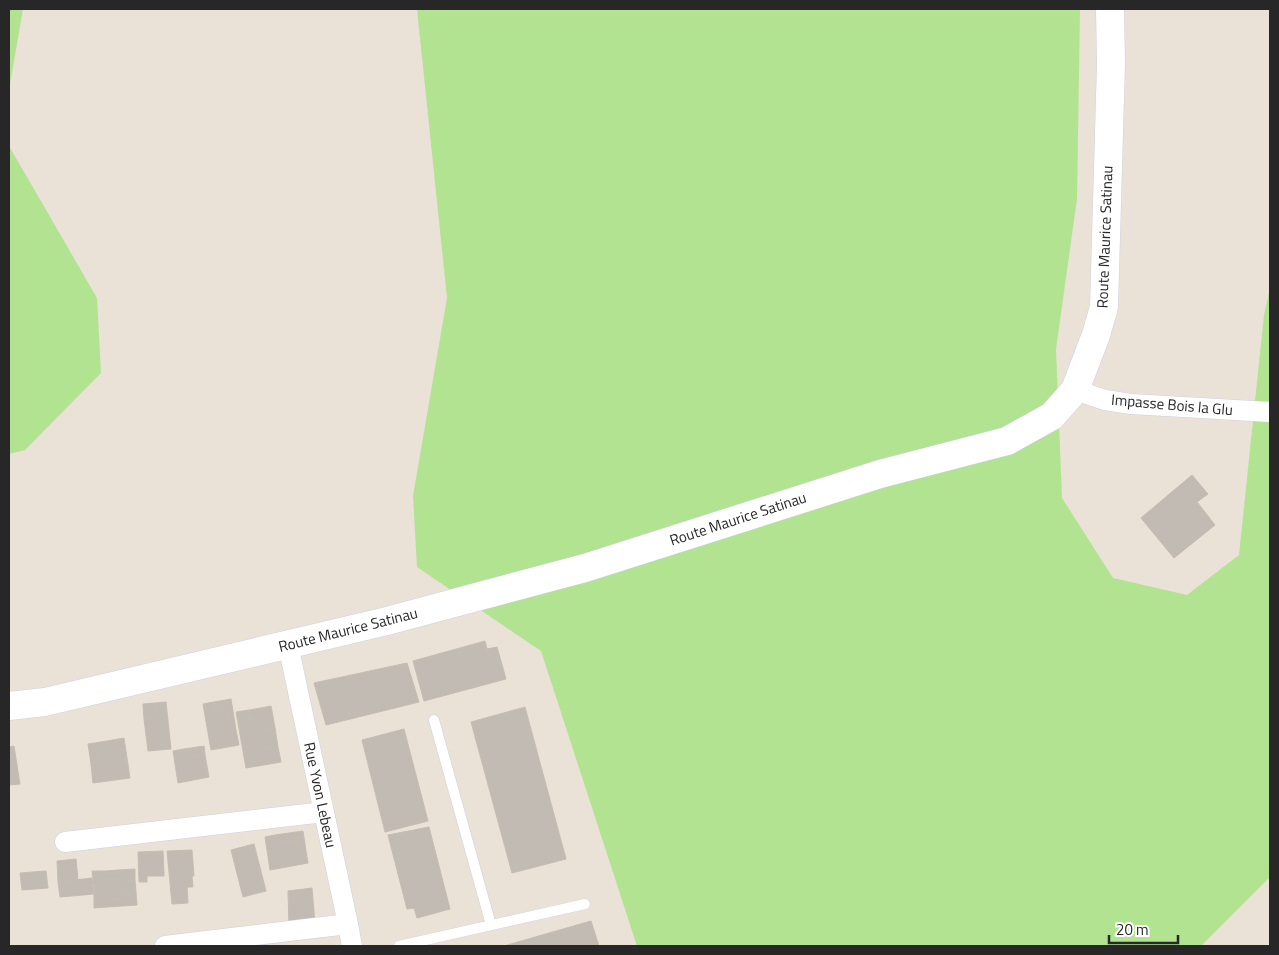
<svg xmlns="http://www.w3.org/2000/svg" width="1279" height="955" viewBox="0 0 1279 955" font-family="'Titillium Web',sans-serif">
<style>
.green{fill:#b2e391}
.building{fill:#c2bbb4;stroke:#c5bdb1}
.lines{fill:none;stroke-linecap:round;stroke-linejoin:round}
.service-casing{stroke:#cdd2e1;stroke-width:11}
.minor-casing{stroke:#cdd2e1;stroke-width:21}
.secondary-casing{stroke:#cdd2e1;stroke-width:29}
.service{stroke:#fff;stroke-width:10}
.minor{stroke:#fff;stroke-width:20}
.secondary{stroke:#fff;stroke-width:28}
.labels{text-anchor:middle;stroke-width:4;stroke-linejoin:round;paint-order:stroke}
.street-label{font-size:15px;fill:#272727;stroke:#fff}
</style>
<rect width="100%" height="100%" fill="#eae1d7"/>
<g class="green">
<polygon points="9,9 23,9 9,90"/>
<polygon points="417,9 1080,9 1077,199 1056,349 1062,498 1113,578 1187,595 1239,555 1264,315 1270,288 1270,877 1201,946 637,946 541,651 417,567 413,496 447,298"/>
<polygon points="9,146 97,298 101,373 25,450 9,454"/>
</g>
<g class="building">
<polygon points="1192,475 1208,494 1197,502 1215,525 1174,558 1141,518"/>
<polygon points="485,641 487,649 497,647 506,679 424,701 413,661"/>
<polygon points="407,663 419,702 326,725 314,683"/>
<polygon points="231,699 236,730 230,731 226,707 215,709 214,702"/>
<polygon points="166,702 171,749 148,751 144,719 156,718 155,703"/>
<polygon points="214,702 215,709 226,707 230,731 236,730 239,745 211,750 203,704"/>
<polygon points="155,703 156,718 144,719 143,704"/>
<polygon points="271,706 275,728 265,730 269,748 278,747 281,762 246,768 236,712 249,710 250,719 262,717 261,708"/>
<polygon points="525,707 566,859 512,873 471,722"/>
<polygon points="261,708 262,717 250,719 249,710"/>
<polygon points="275,728 278,747 269,748 265,730"/>
<polygon points="404,729 428,821 385,832 362,740"/>
<polygon points="124,738 130,778 93,783 91,764 98,763 95,743"/>
<polygon points="95,743 98,763 91,764 88,744"/>
<polygon points="14,746 20,784 9,785 9,747"/>
<polygon points="204,746 205,755 185,758 184,749"/>
<polygon points="184,749 185,758 205,755 209,777 178,783 173,751"/>
<polygon points="429,827 450,909 417,918 414,908 407,909 388,835"/>
<polygon points="303,831 306,851 298,852 296,840 276,844 275,835"/>
<polygon points="275,835 276,844 296,840 298,852 306,851 308,863 270,870 265,837"/>
<polygon points="254,844 266,891 243,897 231,850"/>
<polygon points="192,850 194,876 192,876 193,887 187,887 188,903 172,904 167,851"/>
<polygon points="163,851 164,876 147,876 147,882 139,882 138,852"/>
<polygon points="76,859 78,880 58,882 57,861"/>
<polygon points="135,869 135,880 124,881 125,899 106,900 107,907 94,908 94,894 95,894 92,871 105,871 105,874 119,873 119,870"/>
<polygon points="119,870 119,873 105,874 105,871"/>
<polygon points="46,871 48,888 22,890 20,873"/>
<polygon points="92,878 94,894 60,897 58,882"/>
<polygon points="135,880 137,905 107,907 106,900 125,899 124,881"/>
<polygon points="312,888 315,924 289,927 288,891"/>
<polygon points="591,921 599,946 504,946"/>
</g>
<g class="lines">
<g class="service-casing">
<g id="service">
<polyline points="434,720 491,925"/>
<polyline points="399,946 585,904"/>
</g>
</g>
<g class="minor-casing">
<g id="minor">
<polyline points="1075,390 1105,400 1131,404 1270,412"/>
<polyline points="288,645 348,924 352,946"/>
<polyline points="65,842 324,812"/>
<polyline points="165,946 348,924"/>
</g>
</g>
<g class="secondary-casing">
<polyline id="secondary" points="9,706 45,702 387,621 585,568 880,474 1007,441 1052,416 1075,390 1096,335 1104,307 1111,63 1110,9"/>
</g>
<use href="#service" class="service"/>
<use href="#minor" class="minor"/>
<use href="#secondary" class="secondary"/>
</g>
<g class="labels">
<g class="street-label">
<text transform="translate(1105 237) rotate(-88)" y="5">Route Maurice Satinau</text>
<text transform="translate(1172 405) rotate(5)" y="5">Impasse Bois la Glu</text>
<text transform="translate(738 519) rotate(-18)" y="5">Route Maurice Satinau</text>
<text transform="translate(348 630) rotate(-14)" y="5">Route Maurice Satinau</text>
<text transform="translate(320 795) rotate(78)" y="5">Rue Yvon Lebeau</text>
</g>
</g>
<rect width="1279" height="955" fill="none" stroke="#272727" stroke-width="20"/>
<path d="M1109 935v8h69v-8" fill="none" stroke="#272727" stroke-width="2.5"/>
<text x="1116" y="935" font-size="15" fill="#272727" stroke="#ffffff" stroke-width="4" paint-order="stroke">20 m</text>
</svg>
